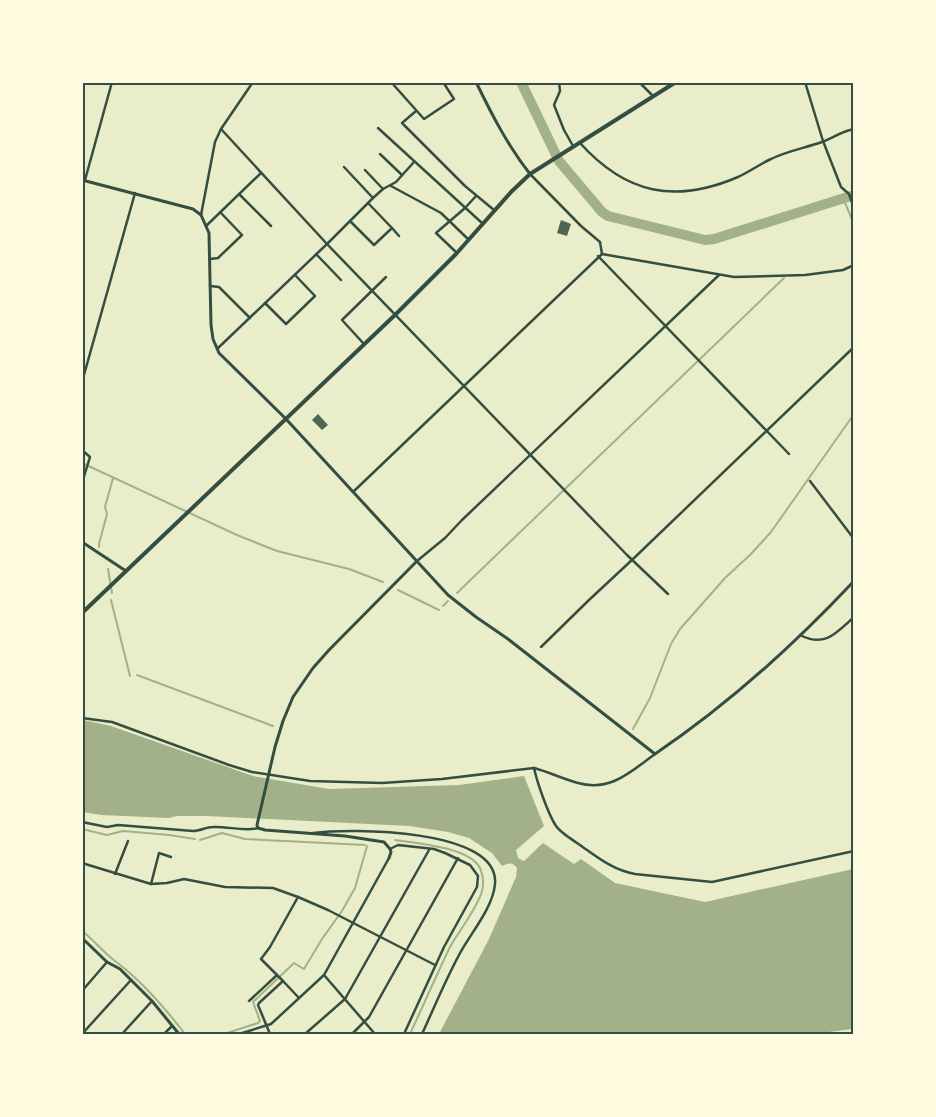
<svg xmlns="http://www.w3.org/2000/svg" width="936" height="1117" viewBox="0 0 936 1117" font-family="Quicksand,sans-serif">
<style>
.water{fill:#a3b18a}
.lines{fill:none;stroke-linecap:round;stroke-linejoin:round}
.stream{stroke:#a3b18a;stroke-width:2}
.river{stroke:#a3b18a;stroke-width:10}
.building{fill:#4f6655}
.minor{stroke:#344e41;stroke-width:2.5}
.tertiary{stroke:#344e41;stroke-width:3}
.secondary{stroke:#344e41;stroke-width:4}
.neatline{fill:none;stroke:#344e41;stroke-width:2}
</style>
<rect width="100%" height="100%" fill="#e9edc9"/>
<path class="water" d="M83,720l28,6 142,50 76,13 130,-4 65,-9 20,50 -28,24 2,8 6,3 19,-18 31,21 7,-5 34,24 90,19 148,-33v160l-40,5h-374l50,-95 27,-62 1,-9c-5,-6 -8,-5 -15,-2l-10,-13 -23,-15 -21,-6 -39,-6 -203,-10h-29l-8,2 -68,-3 -18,-3z"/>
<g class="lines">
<g class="stream">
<polyline points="843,198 854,224"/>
<polyline points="82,463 237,535 277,551 349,569 383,582"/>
<polyline points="99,547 99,544 107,514 105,507 113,478"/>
<polyline points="108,569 112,593"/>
<polyline points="398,590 439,610"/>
<polyline points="457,593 784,278"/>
<polyline points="111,600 130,676"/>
<polyline points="443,606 448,601"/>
<polyline points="137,675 273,726"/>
<polyline points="633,729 650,698 671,644 680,629 725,578 751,554 771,532 854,414"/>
<polyline points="82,829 107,835 123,831 169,835 195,839"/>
<polyline points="200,840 222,833 245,839 365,845"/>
<path d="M395,840c21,3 74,7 85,28 3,7 4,15 2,23 -4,16 -23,40 -32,56 -14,29 -27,59 -40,87"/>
<path d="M82,931c12,9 21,21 33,30 27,20 49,46 70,73"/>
<polyline points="224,1034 258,1023 260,1021 253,1002 294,963 304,969 322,939 342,911 355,888 367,846"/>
</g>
<polyline class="river" points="521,82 559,161 602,212 608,216 705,240 714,239 854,195"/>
</g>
<g class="building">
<polygon points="561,220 571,224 567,236 557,233"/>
<polygon points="318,414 328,425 322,430 312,420"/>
</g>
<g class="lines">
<g class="minor">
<polyline points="391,82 424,119 454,99 443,82"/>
<polyline points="559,82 560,91 554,105 564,130 573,146"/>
<polyline points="639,82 653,96"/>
<polyline points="805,82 823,141 841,187 849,194 854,208"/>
<polyline points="416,111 402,123 465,186 494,210"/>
<polyline points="378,128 482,223"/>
<polyline points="221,129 327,244 627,555 668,594"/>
<path d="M580,143c46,51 95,61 158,34 11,-5 22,-13 33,-18 16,-8 34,-11 51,-17 11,-4 20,-11 32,-13"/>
<polyline points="380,154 402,175"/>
<polyline points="344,167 373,198"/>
<polyline points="365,170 383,189"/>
<polyline points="530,174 581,226 600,242 602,254"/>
<polyline points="85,180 112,82"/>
<polyline points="391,186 441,213 469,240"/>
<polyline points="239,194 271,226"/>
<polyline points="201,215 215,142 221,129 253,82"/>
<polyline points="350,221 374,245 392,228 368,203"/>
<polyline points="206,226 261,173"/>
<polyline points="392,228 399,236"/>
<polyline points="457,253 436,233 465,208 476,196"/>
<polyline points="316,254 341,280"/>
<polyline points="598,256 789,454"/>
<polyline points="210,259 218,258 242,235 221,213"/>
<polyline points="210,286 219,287 250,318"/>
<polyline points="265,303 286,324 315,296 295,275"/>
<polyline points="364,344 342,320 386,277"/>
<polyline points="217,349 327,244 373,198 383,189 396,182 414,162"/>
<polyline points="82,382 135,193"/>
<polyline points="82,450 90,457 82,483"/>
<polyline points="810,481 854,539"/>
<polyline points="353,492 602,254 734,277 805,275 843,270 854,265"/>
<polyline points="417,561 445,538 462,520 719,275"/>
<path d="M800,635c25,13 36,-2 54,-18"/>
<polyline points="541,647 589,600 633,559 854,347"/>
<path d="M82,718l30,4 117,43 23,7 58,9 72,2 60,-4 92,-11c3,14 14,46 22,58 5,7 14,12 21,17 19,13 35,27 58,31l77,8 142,-31"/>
<path d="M534,768c15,4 29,11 44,15 33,9 52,-11 77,-29"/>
<path d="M82,822l25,5 11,-2 75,6c7,0 13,-4 20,-4 14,-1 32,5 45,1"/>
<path d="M313,833c36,-5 187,-5 182,51 -2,24 -25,50 -36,71 -14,26 -25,53 -37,79"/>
<polyline points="390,849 398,845 434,849 445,853 470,865 478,876 477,887 444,947 404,1034"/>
<polyline points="82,863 151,884 167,883 184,879 225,887 273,888 298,897 270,947 261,959 283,981 259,1003 258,1005 270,1034"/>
<polyline points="115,874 128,841"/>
<polyline points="151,884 159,853 171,857"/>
<polyline points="298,897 328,910 435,965"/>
<polyline points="324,975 375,1034"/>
<polyline points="283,981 299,998"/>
<polyline points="82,991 107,962"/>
<polyline points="249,1001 277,975"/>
<polyline points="82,1034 131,980"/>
<polyline points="122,1034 152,1001"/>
<polyline points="164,1034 172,1026"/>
<polyline points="239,1034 271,1024 324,975 389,858"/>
<polyline points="305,1034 345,999 429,850"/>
<polyline points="352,1034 369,1017 458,858"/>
</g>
<g class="tertiary">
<path d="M476,82c16,33 32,64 54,92"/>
<path d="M82,180l111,29 8,6 8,18 2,92 2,14 6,14 67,66 162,176 28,22 32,22 147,115c74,-50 138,-108 199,-173"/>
<polyline points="82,542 126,571"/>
<polyline points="389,858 391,852 390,849 384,842 345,836 265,830 258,828 257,825 275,747 283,721 293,697 313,668 329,650 417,561"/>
<polyline points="82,938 107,962 120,969 152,1001 179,1034"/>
</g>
<polyline class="secondary" points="82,613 396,314 456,254 511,192 530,174 676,82"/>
</g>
<rect width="936" height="1117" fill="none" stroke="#fefae0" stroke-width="168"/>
<rect x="84" y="84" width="768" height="949" class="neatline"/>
</svg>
